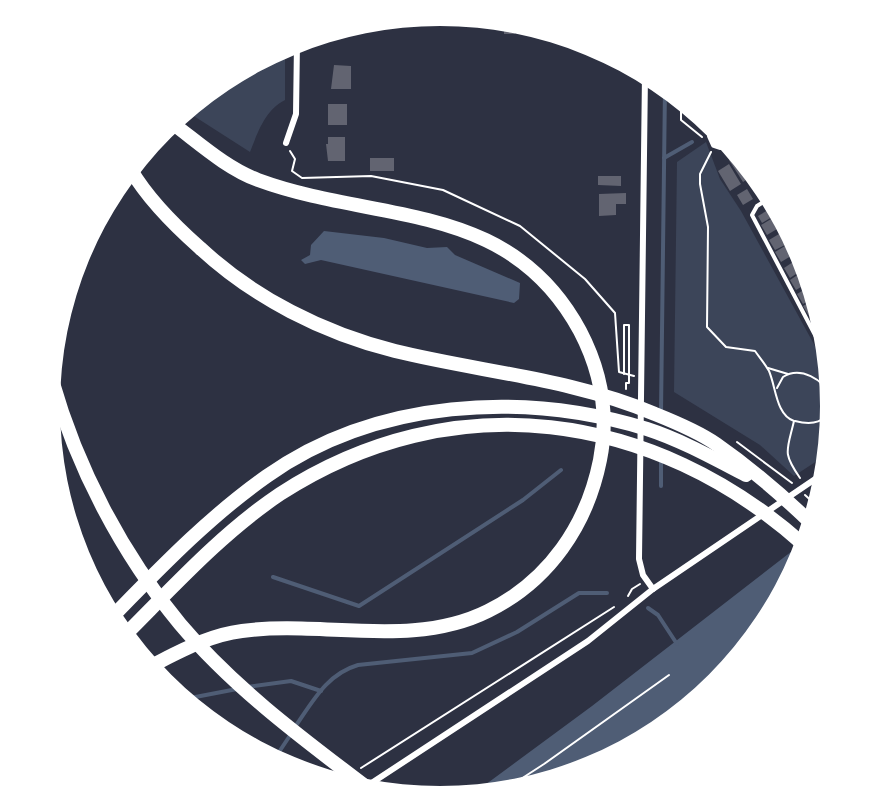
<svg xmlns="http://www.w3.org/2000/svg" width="880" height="811" viewBox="0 0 880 811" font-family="'Exo 2',sans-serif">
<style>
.green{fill:#3c4559}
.water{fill:#4f5d75}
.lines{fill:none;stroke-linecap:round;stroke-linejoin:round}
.stream{stroke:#4f5d75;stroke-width:4}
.building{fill:#626471}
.path{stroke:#fff;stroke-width:2}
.service{stroke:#fff;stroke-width:4}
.minor{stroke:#fff;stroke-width:6}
.motorway{stroke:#fff;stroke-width:14}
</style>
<rect width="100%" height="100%" fill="#2d3142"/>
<g class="green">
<path d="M285,48v52c-20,10 -27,32 -35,52l-64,-41 37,-30z"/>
<polygon points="706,142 720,179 741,211 827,368 830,406 826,455 794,476 760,445 674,392 677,162"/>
</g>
<g class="water">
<polygon points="324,231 384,238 427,248 447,247 455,255 520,283 519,299 514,303 321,260 305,264 301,260 310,255 311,245"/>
<path d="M805,541c-29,96 -124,187 -216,225 -36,16 -76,23 -115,27l118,-87z"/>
</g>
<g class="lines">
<g class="stream">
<polyline points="664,158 692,142"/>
<polyline points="661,413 665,87"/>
<polyline points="661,486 661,460"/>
<polyline points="273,577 359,606 523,500 561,470"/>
<polyline points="648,608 658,615 677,644"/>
<polyline points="247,687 291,681 321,691"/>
<polyline points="185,699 237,689"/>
<path d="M295,727c18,-26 32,-53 63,-62l114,-12 45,-21 62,-39h28"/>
<polyline points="275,758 291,734"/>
</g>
</g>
<g class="building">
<polygon points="504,21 515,22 515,34 504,34"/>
<polygon points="334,65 351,66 351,89 331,89"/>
<rect x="328" y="104" width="19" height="21"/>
<polygon points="328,137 345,137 345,161 328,161 326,144 328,144"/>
<polygon points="737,155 754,175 743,182 729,160"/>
<rect x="370" y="158" width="24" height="13"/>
<polygon points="729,164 741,184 730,191 718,171"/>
<polygon points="598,176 621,176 621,186 598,185"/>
<polygon points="757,180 765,191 759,195 752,183"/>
<polygon points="747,189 753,199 743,205 737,195"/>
<polygon points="626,193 626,204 616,204 616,215 599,216 599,194"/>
<polygon points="768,210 772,217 762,223 758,216"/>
<polygon points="771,219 777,229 767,235 761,225"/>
<polygon points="779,234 785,245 775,250 769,240"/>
<polygon points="785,246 791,256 781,262 775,252"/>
<polygon points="793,262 799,272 790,278 784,268"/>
<polygon points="799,274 806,284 796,290 790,280"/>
<polygon points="807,288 813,298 803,304 797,294"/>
<polygon points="813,300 817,311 809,316 803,306"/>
<polygon points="819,316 822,328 817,331 811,321"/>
<polygon points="823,329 823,330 824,342 818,332"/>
</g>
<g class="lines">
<g class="path">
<polyline points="681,101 681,120 702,137"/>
<polyline points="290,151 295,159 292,171 302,178 371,176 443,190 520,226 585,279 615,313 619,372 634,376"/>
<path d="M711,152l-11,22v10l8,43 -1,100 19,20 29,4c5,7 10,13 14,20 7,16 7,44 25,50 -7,30 -12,31 6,57"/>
<polyline points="768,368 788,374"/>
<polyline points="624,374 624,325 629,325 629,383 626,383 626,389"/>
<path d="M777,388l6,-11c17,-11 41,2 47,20"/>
<path d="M795,421c16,4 34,3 35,-18"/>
<polyline points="737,442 792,483"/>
<polyline points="805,495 816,505"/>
<polyline points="628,596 632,589 640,584"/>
<polyline points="361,768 614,607"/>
<polyline points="504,790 544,764 669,675"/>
</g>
<polyline class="service" points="770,198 757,206 752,215 825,354"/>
<g class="minor">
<polyline points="645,74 639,559 643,575 653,589"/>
<polyline points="714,127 710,136 714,145 720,147 728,144"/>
<polyline points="286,143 296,114 297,43"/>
<polyline points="367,786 588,641 653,589 824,473"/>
</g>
<g class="motorway">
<path d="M131,170c17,29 43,55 69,78 54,50 123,85 195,103 86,21 178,28 260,63 20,8 44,18 61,30 33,23 66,51 95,79"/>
<path d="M52,380c25,88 70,174 128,244 54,64 123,115 189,165"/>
<path d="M112,617c49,-50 98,-101 155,-141 109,-77 256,-85 380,-47 34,11 68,30 99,46"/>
<path d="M125,635c49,-49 97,-102 155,-141 173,-112 374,-83 524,51"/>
<path d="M151,666c30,-15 58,-31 91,-35 80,-11 170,18 246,-20 61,-30 99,-86 112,-151 9,-45 1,-89 -20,-129 -71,-132 -202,-107 -322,-151 -32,-12 -59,-37 -86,-57"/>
<polyline points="285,764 298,768"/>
</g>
</g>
<path d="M0 0H880V811H0ZM60 406a380 380 0 1 1 760 0a380 380 0 1 1-760 0Z" fill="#fff" fill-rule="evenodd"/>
</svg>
